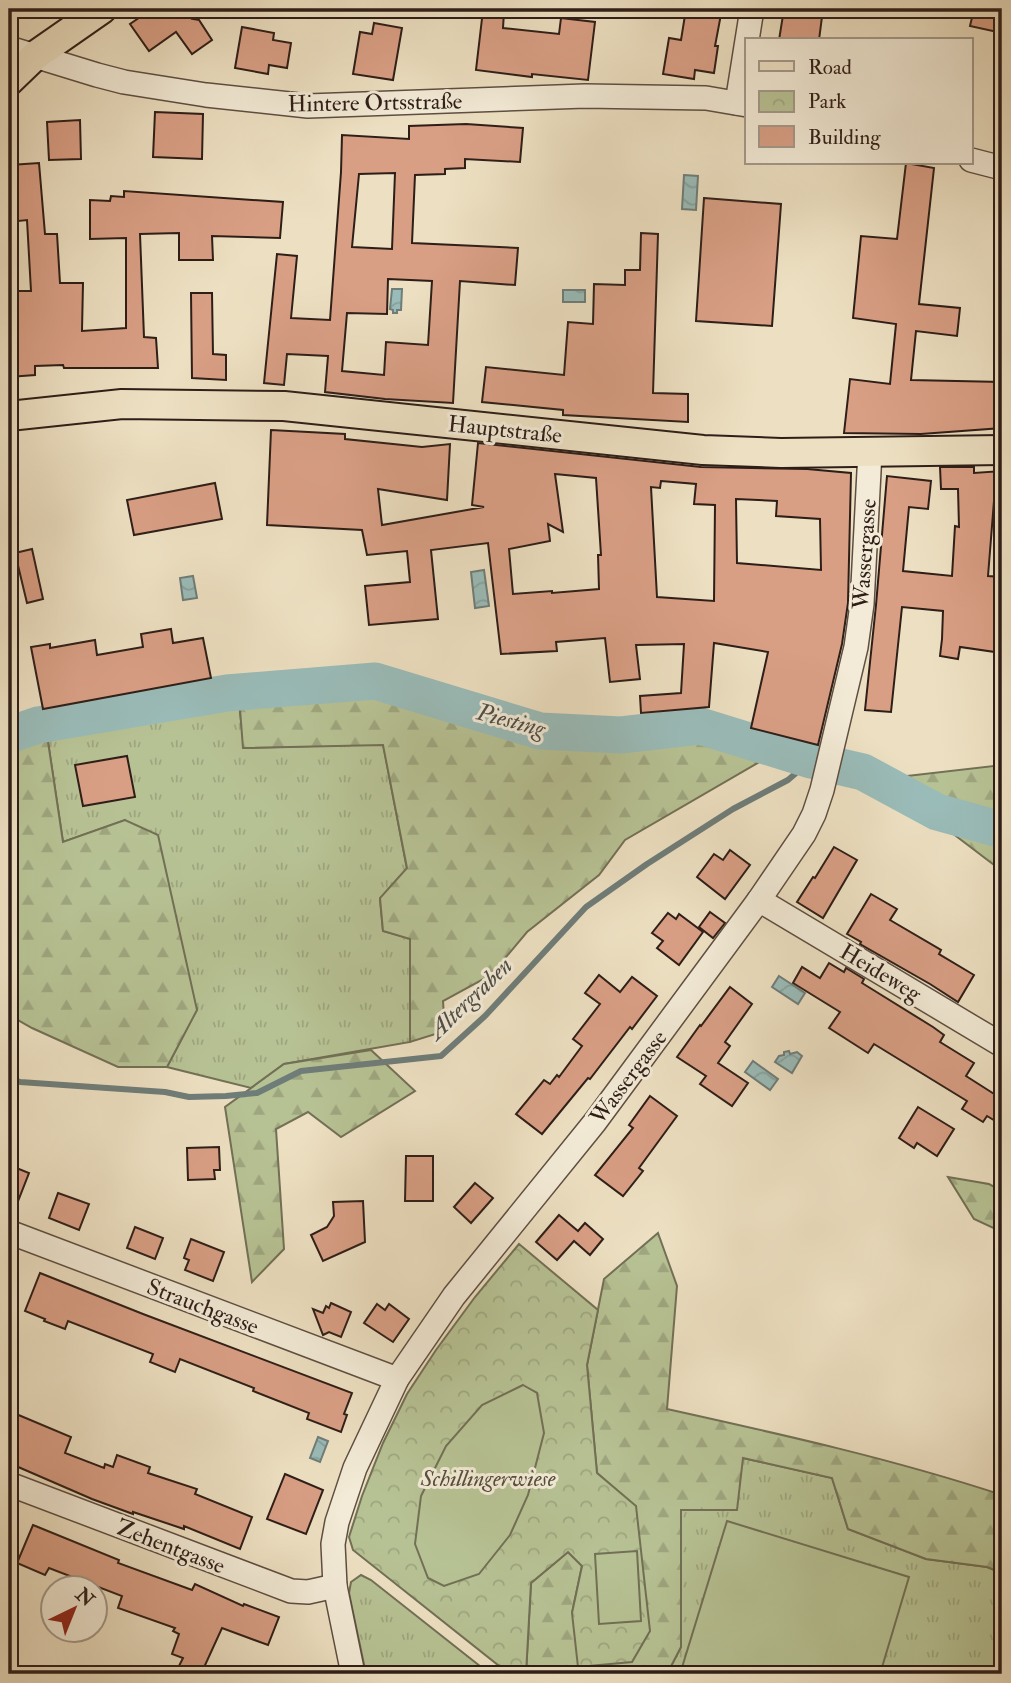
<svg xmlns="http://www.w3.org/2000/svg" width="1011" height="1683" viewBox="0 0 1011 1683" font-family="'IM FELL Double Pica',serif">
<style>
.grass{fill:url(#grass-tufts);stroke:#727056;stroke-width:2}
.forest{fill:url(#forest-firs);stroke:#727056;stroke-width:2}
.park{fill:url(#park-crowns);stroke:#727056;stroke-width:2}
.pitch{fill:#b7c294;stroke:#727056;stroke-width:2}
.water{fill:url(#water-waves);stroke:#6f7d79;stroke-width:2}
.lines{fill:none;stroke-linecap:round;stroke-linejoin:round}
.stream{stroke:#6f7d79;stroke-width:6}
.river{stroke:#9abcb9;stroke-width:37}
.building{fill:#d99f85;stroke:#2e1e18;stroke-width:2;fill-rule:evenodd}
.minor-casing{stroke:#5e4e42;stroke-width:26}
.major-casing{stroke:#2e1e18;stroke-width:32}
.minor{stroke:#f3ebd7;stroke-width:23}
.major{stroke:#ede0c2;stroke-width:28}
.labels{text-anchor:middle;stroke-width:6;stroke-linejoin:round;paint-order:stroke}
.street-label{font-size:23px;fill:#2e1e18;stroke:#f3ebd7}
.park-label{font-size:23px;font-style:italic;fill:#574f3d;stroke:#f3ebd7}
.water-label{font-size:24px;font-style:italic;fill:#4e4d48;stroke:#f3ebd7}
</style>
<defs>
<pattern id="grass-tufts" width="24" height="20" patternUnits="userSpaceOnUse" patternTransform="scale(1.75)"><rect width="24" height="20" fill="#b7c294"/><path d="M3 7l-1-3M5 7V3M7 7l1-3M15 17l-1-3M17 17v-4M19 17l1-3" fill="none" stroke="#9ea67f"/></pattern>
<pattern id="forest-firs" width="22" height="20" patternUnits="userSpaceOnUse" patternTransform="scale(1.75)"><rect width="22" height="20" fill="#b7c294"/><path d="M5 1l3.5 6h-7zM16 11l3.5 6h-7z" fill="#9ea67f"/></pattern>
<pattern id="park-crowns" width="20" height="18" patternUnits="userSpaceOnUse" patternTransform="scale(1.75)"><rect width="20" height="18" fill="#b7c294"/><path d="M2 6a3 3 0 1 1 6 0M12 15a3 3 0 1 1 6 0" fill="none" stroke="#9ea67f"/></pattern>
<pattern id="water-waves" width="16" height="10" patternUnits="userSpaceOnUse" patternTransform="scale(1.75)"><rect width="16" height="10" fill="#9abcb9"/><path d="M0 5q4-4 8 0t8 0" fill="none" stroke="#85a19e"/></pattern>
</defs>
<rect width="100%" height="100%" fill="#ede0c2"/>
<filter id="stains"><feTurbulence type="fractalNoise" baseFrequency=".00286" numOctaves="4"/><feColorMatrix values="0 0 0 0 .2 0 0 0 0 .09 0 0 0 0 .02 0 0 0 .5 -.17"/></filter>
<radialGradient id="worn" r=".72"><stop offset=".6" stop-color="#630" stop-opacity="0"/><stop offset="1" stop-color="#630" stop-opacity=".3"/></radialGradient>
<g class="grass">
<polygon points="239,703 244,748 383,744 407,869 380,899 383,931 410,938 410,1042 284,1064 251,1088 167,1067 197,1009 125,820 63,842 47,735 207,705"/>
<polygon points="743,1458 832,1478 848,1529 926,1559 987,1567 1002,1573 1002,1674 667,1674 681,1647 681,1510"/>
<polygon points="361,1575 371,1580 490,1674 366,1674 349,1593 351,1582"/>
</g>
<g class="forest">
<polygon points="372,691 480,722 548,744 704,738 768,757 625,840 599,875 527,932 491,975 443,1001 445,1031 410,1042 410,939 383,931 380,898 407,868 383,745 243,748 239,696"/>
<polygon points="9,707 16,724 46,718 47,735 63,842 125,820 158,835 197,1010 167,1067 118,1067 32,1028 9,1015"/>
<polygon points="1002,765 1002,871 881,779"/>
<polygon points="371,1050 415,1091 341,1137 308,1112 276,1129 284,1249 252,1282 225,1107 284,1064"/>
<polygon points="948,1177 989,1184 1002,1191 1002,1232 974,1219"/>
<path d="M658,1233l19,53 -10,123c113,25 226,50 335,86v78l-15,-6 -61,-8 -78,-30 -16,-51 -89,-20 -6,52h-56v137l-14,27h-141l5,-91 37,-31 14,14 -10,47 64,-106 -39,-34 -10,-108 17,-86z"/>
</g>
<polygon class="park" points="519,1244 598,1310 587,1365 597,1473 636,1506 650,1631 632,1662 578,1667 572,1613 582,1566 568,1552 531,1583 526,1674 522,1674 498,1665 353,1550 349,1537 362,1496 383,1443 407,1394 436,1350 475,1297"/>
<g class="pitch">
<polygon points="523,1385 537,1393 544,1433 528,1495 510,1535 479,1574 444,1586 428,1578 415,1544 421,1496 446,1446 482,1405"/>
<polygon points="727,1521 909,1577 880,1674 680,1674"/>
<polygon points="637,1551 641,1621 599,1624 595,1554"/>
</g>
<g class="water">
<polygon points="684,175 698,176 696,210 682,209"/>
<polygon points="392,289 402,289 401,310 397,310 397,313 393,313 393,310 390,309"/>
<rect x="563" y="290" width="22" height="12"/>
<polygon points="484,570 489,606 475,608 471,572"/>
<polygon points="193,576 197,598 183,600 180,578"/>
<polygon points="779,976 805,993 798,1004 772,987"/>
<polygon points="789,1051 790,1054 797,1052 802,1056 792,1073 775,1062 779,1056 784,1055 784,1052"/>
<polygon points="753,1061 778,1079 770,1090 745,1072"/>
<polygon points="318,1437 328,1441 320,1462 310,1458"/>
</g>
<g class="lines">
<polyline class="stream" points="9,1078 20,1082 165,1092 189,1097 226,1096 257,1093 301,1071 441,1056 485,1016 586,907 647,864 733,809 788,780 811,760"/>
<polyline class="river" points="9,735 38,725 227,693 375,681 540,731 621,735 700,726 811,760 863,772 937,812 1002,830"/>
</g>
<g class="building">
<polygon points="152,9 207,9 193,19 199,20 212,40 192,54 176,32 149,51 130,24"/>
<polygon points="686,9 722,9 715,46 718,46 714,73 695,70 694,79 663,74 669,38 681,40"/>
<polygon points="784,9 823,9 819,40 779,40"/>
<polygon points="974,9 1002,9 1002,33 970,26"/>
<polygon points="483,10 504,12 503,28 559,34 561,18 595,22 588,80 532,74 532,77 476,70"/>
<polygon points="374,23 402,28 393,80 353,74 360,32 372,34"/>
<polygon points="242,27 274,33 273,40 291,43 287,68 269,65 268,74 235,68"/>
<polygon points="155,112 203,114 202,159 153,157"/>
<polygon points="80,120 81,159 49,160 47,122"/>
<path d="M466,124l57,4 -3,34 -55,-3v9l-20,1v5l-30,1 -3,68 106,5 -3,37 -55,-4 -7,122 -68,-4 -60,-7 3,-36 -41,-2 -3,31 -20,-2 13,-129 20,2 -6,62 39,2 11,-148 1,-37 67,4v-13zM395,173l-3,76 -40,-2 7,-73zM388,279l44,2 -4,64 -42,-3 -2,33 -42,-4 5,-58 40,1z"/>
<polygon points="39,163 45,234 57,234 60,283 83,283 82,331 126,328 126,238 90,239 90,200 110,201 111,196 124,197 124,191 283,202 280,238 212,236 213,260 179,260 179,233 140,234 144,337 156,338 158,368 64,368 63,365 35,366 35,375 9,377 9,342 15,342 10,291 31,291 27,220 9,222 9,192 12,192 10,165"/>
<polygon points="906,163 934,168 919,304 960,308 957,336 916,331 911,380 1002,382 1002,428 921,434 844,433 850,379 890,384 896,324 853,318 861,236 897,239"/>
<polygon points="704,198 781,204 772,326 696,321"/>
<polygon points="641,233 658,234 653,393 688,394 688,422 563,415 563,410 482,402 486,367 564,375 568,322 593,324 594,284 625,285 625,270 640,270"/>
<polygon points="191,293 212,293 213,354 226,355 226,380 192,378"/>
<path d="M271,430l74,4v5l77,8 28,-3 -3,56 -69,-11 4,36 102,-18 -12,-2 6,-62 223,24 106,2 44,4 -3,130 -6,41 -24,101 -67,-17 17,-76 -54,-9 -5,64 -68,6 -1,-17 41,-3 3,-49 -48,1 4,34 -30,3 -5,-44 -49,4 1,9 -56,3 -13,-111 -57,7 7,69 -69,6 -4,-39 45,-4 -3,-31 -40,4 -5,-25 -95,-5zM555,474l41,4 5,77h-3l1,34 -47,4v-2l-39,3 -4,-45 41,-8 -2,-17 15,8zM661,481l35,3 -2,20 21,1 -1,96 -57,-4 -6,-110 9,1zM736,499l41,2 -1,15 44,3 1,51 -84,-7z"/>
<polygon points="940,467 974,467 974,473 1002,471 1002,501 994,501 988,576 1002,577 1002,653 960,647 958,659 940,656 942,639 943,611 902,607 891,712 865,710 876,605 887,476 931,481 928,509 909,507 903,571 952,576 955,526 959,527 958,489 941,489"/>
<polygon points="215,483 222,519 134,535 127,500"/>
<polygon points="32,549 43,599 27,603 15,553"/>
<polygon points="171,629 173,643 203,638 211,678 43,709 31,647 50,644 50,648 95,640 97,655 143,647 141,634"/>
<polygon points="127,756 135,797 83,806 75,765"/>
<polygon points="834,847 857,860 823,918 797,902 813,877 815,878"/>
<polygon points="730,850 750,865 725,899 697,877 714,854 723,860"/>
<polygon points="871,894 897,909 890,920 941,950 939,954 974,975 958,1002 930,984 860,944 861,942 847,934"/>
<polygon points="710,912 725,923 713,938 699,927"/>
<polygon points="668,913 676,919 679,914 703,932 679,965 657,948 663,941 652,933"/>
<polygon points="829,963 844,972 846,968 864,979 862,983 933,1027 944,1035 940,1042 974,1063 966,1076 1002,1099 1002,1125 987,1116 983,1122 962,1109 967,1101 874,1044 868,1053 829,1028 840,1012 793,983 802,967 820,978"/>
<polygon points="599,975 620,992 632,977 657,996 632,1029 630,1027 590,1079 588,1078 542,1134 516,1114 544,1080 550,1084 557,1075 559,1077 582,1046 573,1039 600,1004 585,993"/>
<polygon points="730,987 752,1004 725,1042 730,1046 718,1063 748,1083 732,1106 700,1084 706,1076 677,1057 700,1025 701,1026"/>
<polygon points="650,1096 677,1116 639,1168 643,1171 623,1196 595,1175 633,1128 629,1125"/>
<polygon points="918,1107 954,1129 937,1156 917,1143 914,1148 899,1138"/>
<polygon points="219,1147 220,1170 214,1170 215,1179 188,1180 187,1148"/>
<polygon points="406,1156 433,1156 433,1201 405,1201"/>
<polygon points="9,1165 29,1173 11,1219 9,1218"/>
<polygon points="475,1183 493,1198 471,1223 454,1207"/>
<polygon points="58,1193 89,1204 79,1230 49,1218"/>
<polygon points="363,1201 365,1242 323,1261 311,1235 327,1227 334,1216 333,1202"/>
<polygon points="559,1215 578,1231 585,1223 603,1239 590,1255 574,1241 557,1260 536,1242"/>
<polygon points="135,1227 163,1238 155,1259 127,1248"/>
<polygon points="191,1239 224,1252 213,1281 185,1270 189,1260 184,1258"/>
<polygon points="40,1273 143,1314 352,1393 344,1414 347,1415 341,1432 307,1419 309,1413 253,1391 254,1388 180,1359 175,1372 150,1362 153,1354 68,1321 65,1329 44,1321 45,1319 25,1311"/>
<polygon points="331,1303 351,1312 341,1337 329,1332 323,1335 313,1309 323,1313 326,1306 329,1308"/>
<polygon points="377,1304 385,1310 389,1304 409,1319 393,1342 364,1323"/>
<polygon points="9,1411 71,1437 65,1453 104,1468 105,1464 113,1467 117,1455 150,1467 148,1473 197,1489 195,1494 252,1517 240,1549 184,1526 184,1529 133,1512 133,1514 92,1499 9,1463"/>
<polygon points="285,1474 323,1490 306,1534 267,1519"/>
<polygon points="33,1525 119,1560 118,1563 192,1590 195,1584 243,1606 244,1604 279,1617 268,1645 222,1628 201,1674 198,1674 179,1666 183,1658 172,1654 179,1634 173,1631 175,1628 118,1608 122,1596 49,1568 45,1575 17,1563"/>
</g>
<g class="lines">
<g class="minor-casing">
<g id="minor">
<polyline points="9,48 97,75 124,82 206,95 308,106 585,96 706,98 747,105"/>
<polyline points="737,103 752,9"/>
<polyline points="971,160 1002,168"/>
<polyline points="759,900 1002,1045"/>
<polyline points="9,1232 397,1379"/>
<polyline points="9,1484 291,1591 308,1592 335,1586"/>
<polyline points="353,1674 335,1586 333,1544 337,1522 355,1468 397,1379 454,1296 595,1122 759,900 804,834 814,814 822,790 856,647 862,604 870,452"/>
</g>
</g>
<g class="major-casing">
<g id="major">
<polyline points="9,81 36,55 102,9"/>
<polyline points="9,416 122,404 284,406 703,450 781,453 1002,450"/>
</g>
</g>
<use href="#minor" class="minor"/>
<use href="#major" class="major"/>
</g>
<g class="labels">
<g class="street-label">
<text transform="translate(375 102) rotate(-1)" y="8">Hintere Ortsstraße</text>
<text transform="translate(505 429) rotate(6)" y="8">Hauptstraße</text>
<text transform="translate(864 554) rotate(-86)" y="8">Wassergasse</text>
<text transform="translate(881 972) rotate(31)" y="8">Heideweg</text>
<text transform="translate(628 1077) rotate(-53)" y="8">Wassergasse</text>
<text transform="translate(203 1306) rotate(21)" y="8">Strauchgasse</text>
<text transform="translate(171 1546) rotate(21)" y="8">Zehentgasse</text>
</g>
<g class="park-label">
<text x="488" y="1486">Schillingerwiese</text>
</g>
<g class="water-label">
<text transform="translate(511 720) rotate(15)" y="8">Piesting</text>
<text transform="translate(470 998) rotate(-44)" y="8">Altergraben</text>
</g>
</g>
<rect width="1011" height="1683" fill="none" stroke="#ede0c2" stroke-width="35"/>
<rect x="10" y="10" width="990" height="1662" fill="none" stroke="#2e1e18" stroke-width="3.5"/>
<rect x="18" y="18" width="976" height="1648" fill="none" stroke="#2e1e18" stroke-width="2"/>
<rect x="745" y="38" width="228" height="126" fill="#f3ebd7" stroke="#a4998b" stroke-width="2"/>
<rect x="759" y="61" width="35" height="10" fill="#ede0c2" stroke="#a4998b" stroke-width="2"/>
<text x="808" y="74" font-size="21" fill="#2e1e18">Road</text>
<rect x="759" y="91" width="35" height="21" fill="url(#park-crowns)" stroke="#a4998b" stroke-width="2"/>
<text x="808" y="108" font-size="21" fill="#2e1e18">Park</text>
<rect x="759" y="126" width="35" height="21" fill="#d99f85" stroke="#a4998b" stroke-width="2"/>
<text x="808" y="144" font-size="21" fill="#2e1e18">Building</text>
<g transform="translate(74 1609) rotate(43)"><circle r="33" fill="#f3ebd7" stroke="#a4998b" stroke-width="2"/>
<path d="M0-5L12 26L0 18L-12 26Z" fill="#8f2418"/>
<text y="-10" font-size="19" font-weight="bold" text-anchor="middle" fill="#2e1e18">N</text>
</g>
<rect width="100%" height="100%" filter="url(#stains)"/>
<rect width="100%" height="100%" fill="url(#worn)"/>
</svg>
